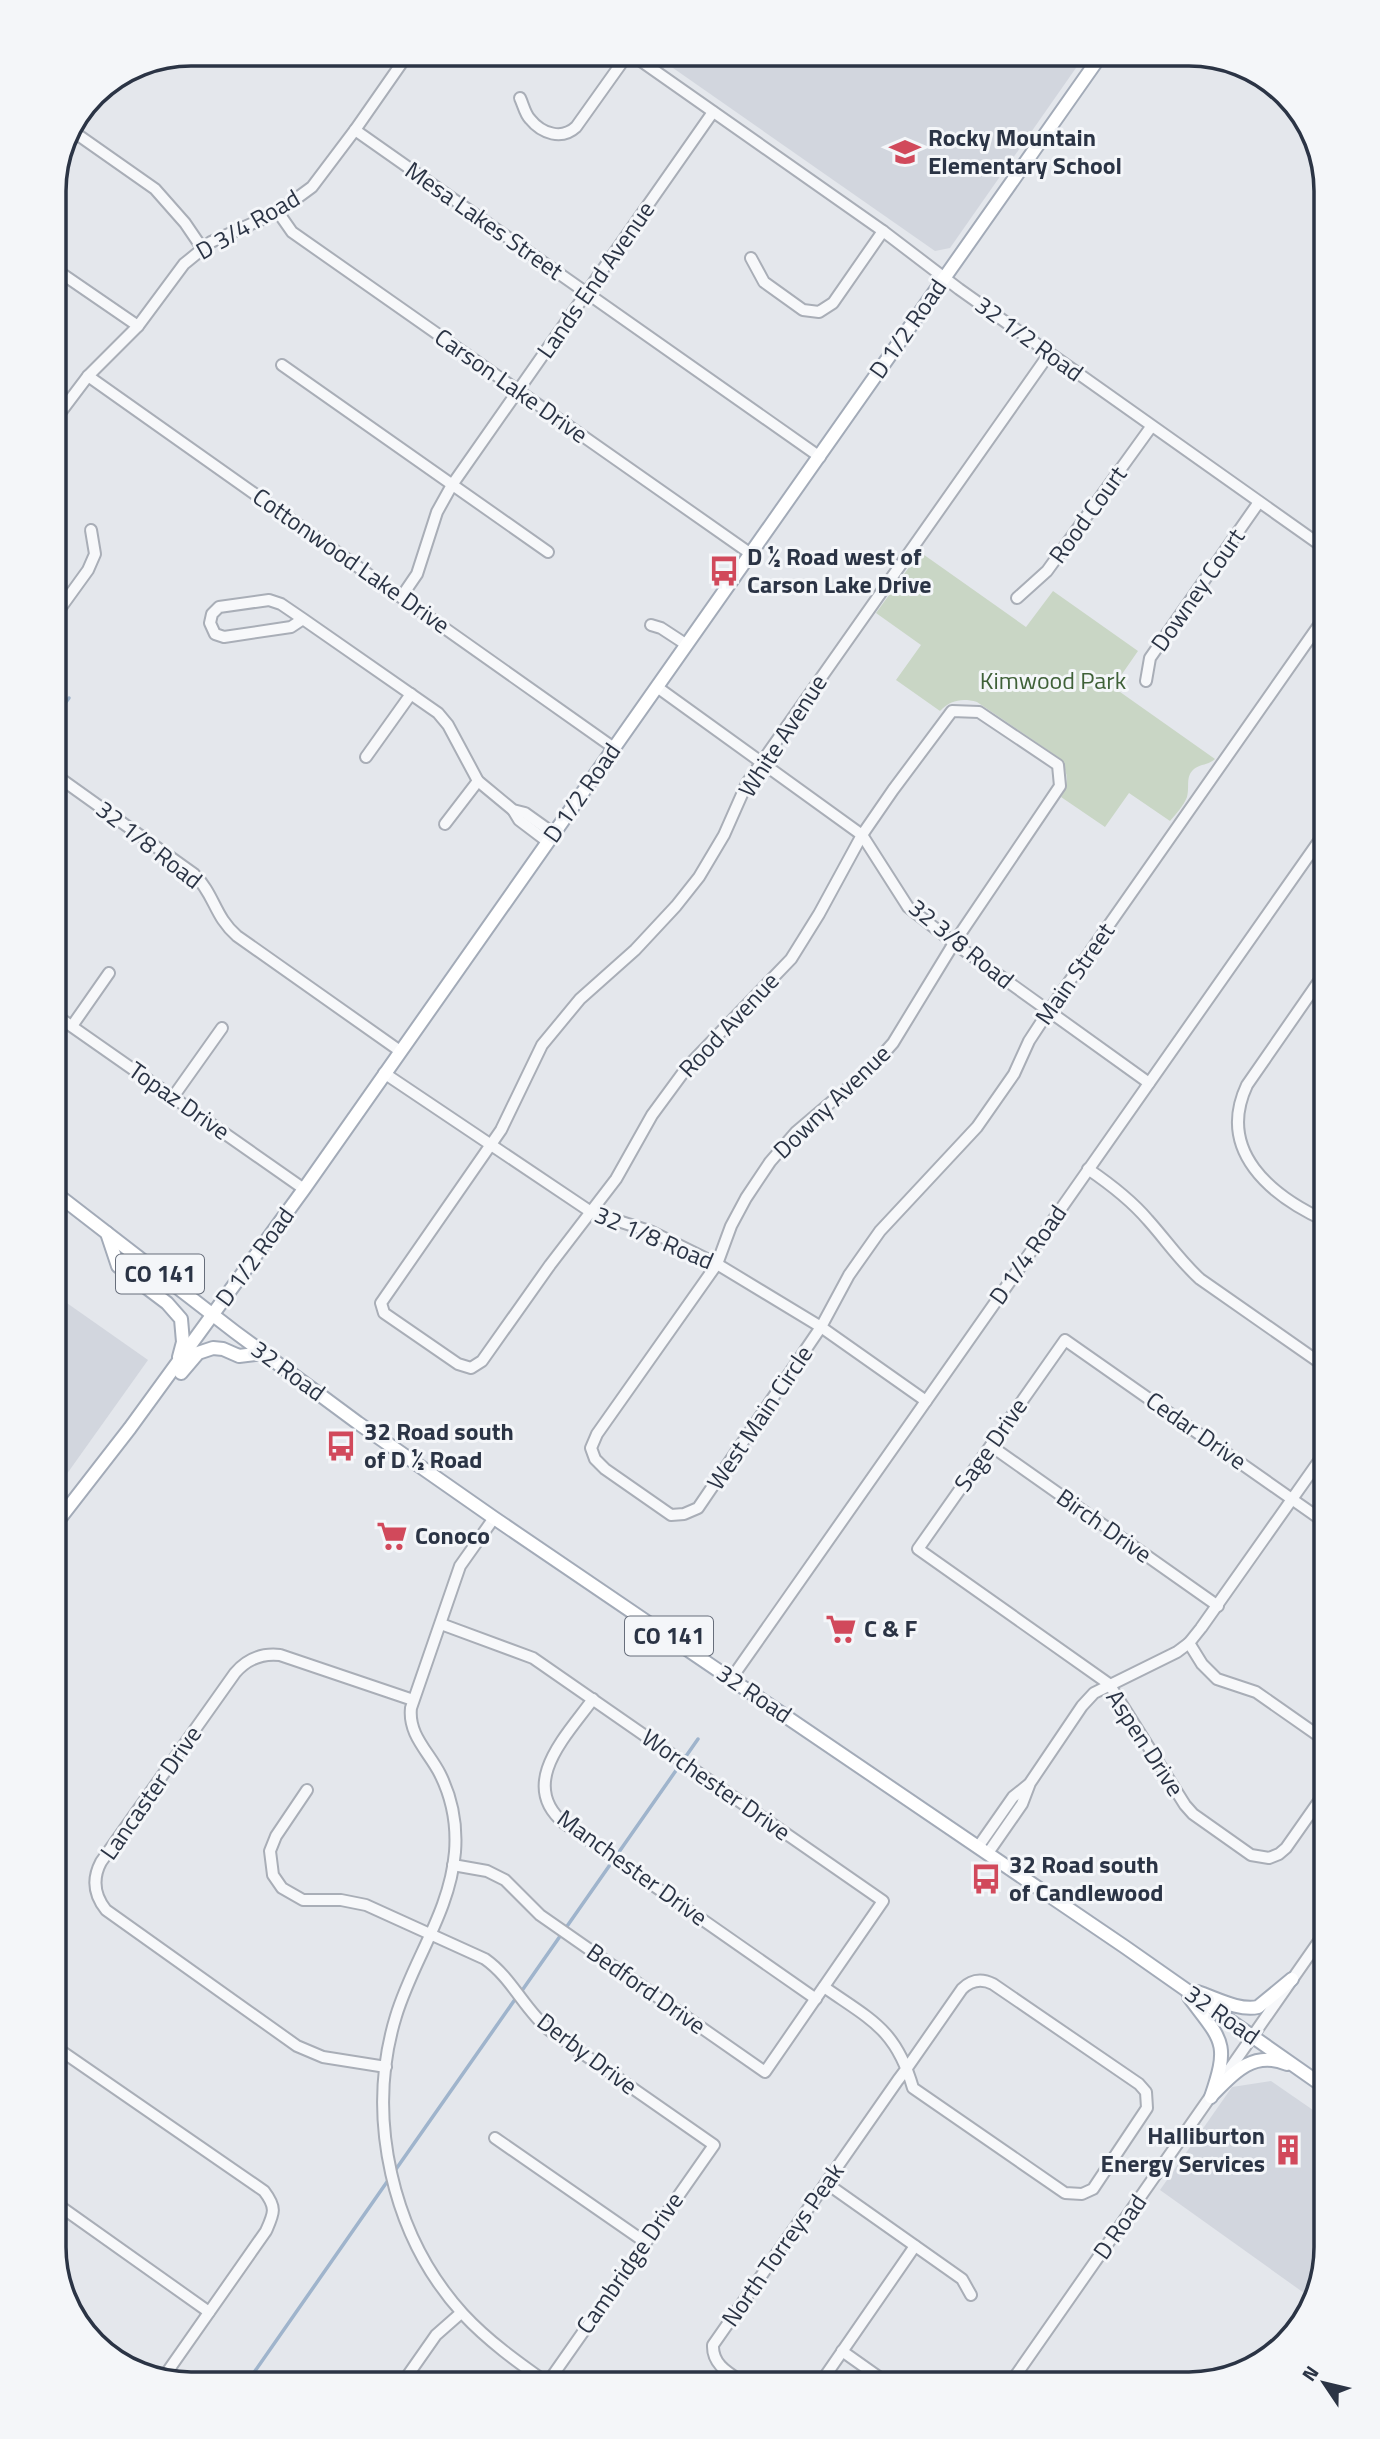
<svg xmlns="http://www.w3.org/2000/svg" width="1380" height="2439" viewBox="0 0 1380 2439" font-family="'Titillium Web',sans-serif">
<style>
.built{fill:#d2d6de}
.green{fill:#c9d6c5}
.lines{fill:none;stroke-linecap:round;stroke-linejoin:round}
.stream{stroke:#9fb4cc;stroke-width:3.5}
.minor-casing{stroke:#a9aeb7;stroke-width:14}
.major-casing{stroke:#a3abb8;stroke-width:16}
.minor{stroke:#f7f8fa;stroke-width:10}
.major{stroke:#fff;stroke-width:12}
.labels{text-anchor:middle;stroke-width:6;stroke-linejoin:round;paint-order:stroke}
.shield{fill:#f4f6f9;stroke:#676e7b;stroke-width:2}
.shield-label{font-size:23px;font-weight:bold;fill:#2b3445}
.poi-label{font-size:24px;font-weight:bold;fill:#2b3445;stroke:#f4f6f9;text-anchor:start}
.street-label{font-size:24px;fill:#2b3445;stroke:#f4f6f9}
.park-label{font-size:24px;fill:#3f6138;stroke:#f4f6f9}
.rim{fill:none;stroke:#2b3445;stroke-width:3.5}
</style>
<rect width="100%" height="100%" fill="#e4e7ec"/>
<g class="built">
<polygon points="653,54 1085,55 950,248 935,251"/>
<polygon points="54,1294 148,1360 54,1492"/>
<polygon points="1271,2081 1326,2119 1326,2248 1311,2298 1160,2190 1232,2087"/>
</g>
<path class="green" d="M920,552l106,75 27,-36 85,60 -25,36 102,72c-6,6 -15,5 -21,10 -9,8 -4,17 -7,28 -3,8 -11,17 -17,24l-41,-28 -24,34 -44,-30c9,-14 7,-27 -3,-40l-81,-55c-15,-4 -26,-2 -37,9l-44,-31 25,-35 -45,-32z"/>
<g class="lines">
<g class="stream">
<polyline points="54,718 69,698"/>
<polyline points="521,1992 698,1739"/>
<polyline points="394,2172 516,1998"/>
<polyline points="246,2384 389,2179"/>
</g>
<g class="minor-casing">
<g id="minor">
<polyline points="631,54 883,231 959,289 1326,549"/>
<path d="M520,98c3,6 5,16 10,21 12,15 32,21 46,8l52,-73"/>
<polyline points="71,130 155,189 185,223 202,248"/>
<polyline points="355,130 820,457"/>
<polyline points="278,212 292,232 751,554"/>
<polyline points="751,258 764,282 803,310 819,312 833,303 883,231"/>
<polyline points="55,269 138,326"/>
<polyline points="1049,354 747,783 724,835 699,877 676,906 635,950 580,999 542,1045 501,1130 381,1303 384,1313 458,1364 471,1368 482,1361 550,1265 616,1179 652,1115 688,1066 791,959 819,914 862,835 893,790 952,711 979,712 1058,765 1060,786 954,943 893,1043 869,1070 796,1132 770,1162 746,1198 731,1226 717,1264 597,1434 591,1448 595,1459 605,1469 671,1515 684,1514 698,1508 821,1327 849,1275 880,1231 977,1127 1014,1074 1029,1041 1048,1012 1326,615"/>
<polyline points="282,365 548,552"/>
<polyline points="88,376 614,748"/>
<polyline points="54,421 88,376 138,326 184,264 211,242 278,212 312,187 355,130 408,54"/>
<polyline points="402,596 417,574 437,512 452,485 713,112"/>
<polyline points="1017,598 1047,571 1151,427"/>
<polyline points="54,617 88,570 95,554 91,530"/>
<polyline points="303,619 291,627 224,637 215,634 210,623 212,614 219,607 269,600 281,604 303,619 438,713 448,725 478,781 513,810 525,813 553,833"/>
<polyline points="651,625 661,628 687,645"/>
<polyline points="1146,681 1150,658 1259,502"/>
<polyline points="657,687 862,835 908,907 954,943 1149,1083"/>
<polyline points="366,757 411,694"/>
<path d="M54,774l140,100c21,21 20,42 43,62l163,115"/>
<polyline points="513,810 519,820 548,842"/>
<polyline points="445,824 478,781"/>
<polyline points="54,1014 304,1189"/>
<polyline points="72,1026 109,973"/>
<polyline points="384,1073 591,1212 652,1232 717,1264 821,1327 926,1401"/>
<polyline points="173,1097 222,1028"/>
<path d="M1088,1169c22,15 43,31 60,51 18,20 32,41 52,59l126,88"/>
<path d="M1326,1221c-55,-25 -110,-70 -79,-136l79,-114"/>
<polyline points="991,1446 1218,1606"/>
<path d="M494,1518l-34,48 -49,142c-3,27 18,44 29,66 12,24 17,52 15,78 -5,60 -42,108 -59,164 -31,101 -4,220 67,298 26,28 56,49 87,71"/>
<polyline points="441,1624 533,1658 883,1901 765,2072 540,1915 505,1880 487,1871 453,1865"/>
<polyline points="1189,1643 1202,1664 1217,1679 1256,1692 1326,1741"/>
<polyline points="731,1679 1326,831"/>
<path d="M593,1699c-26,36 -76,85 -29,124l252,176"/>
<path d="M307,1790l-31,46 -6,15 3,24 9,13 21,12h38l25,5 119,54c27,19 39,50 64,71l165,115 -168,240"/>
<polyline points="1326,1791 1286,1848 1279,1854 1269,1858 1251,1855 1193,1814 1185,1805 1109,1684 918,1549 1065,1340 1326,1523"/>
<polyline points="978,1847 1013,1797 1028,1785"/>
<polyline points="988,1853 1022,1804 1030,1783 1082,1706 1094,1693 1177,1652 1189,1643 1201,1628 1326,1451"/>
<path d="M54,2046l210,145c13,17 10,22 2,40l-103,147"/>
<path d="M386,2067l-63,-10 -26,-11 -191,-136c-12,-15 -14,-31 -5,-48l134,-189c12,-14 27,-20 45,-18l133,45"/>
<polyline points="495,2138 645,2242"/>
<polyline points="826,2183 962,2279 971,2295"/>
<polyline points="54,2202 209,2312"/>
<polyline points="842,2351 890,2385"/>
<polyline points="401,2385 436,2335 461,2313"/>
<path d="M747,2385c-16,-11 -35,-19 -34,-40l185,-265 9,-12 55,-79c9,-9 19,-11 31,-5l146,100 7,8 1,16 -54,81 -11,5 -17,-1 -152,-105c-17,-59 -42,-68 -89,-101"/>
<polyline points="819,2385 915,2246"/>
<polyline points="1009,2385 1326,1931"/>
</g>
</g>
<g class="major-casing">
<g id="major">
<polyline points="54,1192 235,1332 358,1423 494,1518 1125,1947 1326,2088"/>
<polyline points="107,1233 118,1266 167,1303 181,1319 183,1342 179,1357"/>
<polyline points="181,1373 198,1353 213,1348 223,1349 239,1356 263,1353"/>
<polyline points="54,1526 130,1428 304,1189 1101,55"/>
<path d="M1197,1992c19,6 41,19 61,15l34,-28"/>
<path d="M1189,1997c33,44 41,45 22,100"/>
<path d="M1213,2094c21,-22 41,-44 74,-30"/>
</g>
</g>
<use href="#minor" class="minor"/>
<use href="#major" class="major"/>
</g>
<defs>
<g id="school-bare" transform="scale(2.415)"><path d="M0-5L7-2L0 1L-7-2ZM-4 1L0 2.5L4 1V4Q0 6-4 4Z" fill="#d1495b" stroke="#f4f6f9" stroke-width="2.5" paint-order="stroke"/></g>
<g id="bus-bare" transform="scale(2.415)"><path d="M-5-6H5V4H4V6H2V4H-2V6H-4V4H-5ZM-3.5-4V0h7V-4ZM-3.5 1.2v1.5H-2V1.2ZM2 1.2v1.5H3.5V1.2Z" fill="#d1495b" stroke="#f4f6f9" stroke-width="2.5" paint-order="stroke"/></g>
<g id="supermarket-bare" transform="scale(2.415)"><path d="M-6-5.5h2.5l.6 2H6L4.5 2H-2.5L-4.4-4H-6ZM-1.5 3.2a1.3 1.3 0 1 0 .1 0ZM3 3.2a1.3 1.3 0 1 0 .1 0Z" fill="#d1495b" stroke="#f4f6f9" stroke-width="2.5" paint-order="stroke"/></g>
<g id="building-bare" transform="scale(2.415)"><path d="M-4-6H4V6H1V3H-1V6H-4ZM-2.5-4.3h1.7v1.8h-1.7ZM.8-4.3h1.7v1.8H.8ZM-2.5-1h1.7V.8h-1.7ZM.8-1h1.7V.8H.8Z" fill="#d1495b" stroke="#f4f6f9" stroke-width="2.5" paint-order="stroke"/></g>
</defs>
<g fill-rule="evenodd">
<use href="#school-bare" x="905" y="152"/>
<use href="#bus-bare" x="724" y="571"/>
<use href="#bus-bare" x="341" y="1446"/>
<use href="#supermarket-bare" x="392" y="1536"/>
<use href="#supermarket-bare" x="841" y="1629"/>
<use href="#bus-bare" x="986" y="1879"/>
<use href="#building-bare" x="1288" y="2150"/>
</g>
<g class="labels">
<g class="shield">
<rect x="116" y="1254.5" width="88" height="39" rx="5"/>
<rect x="625" y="1616.5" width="88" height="39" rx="5"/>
</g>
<g class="shield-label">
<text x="160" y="1282">CO 141</text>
<text x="669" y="1644">CO 141</text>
</g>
<g class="poi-label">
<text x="928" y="146">Rocky Mountain<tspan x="928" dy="28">Elementary School</tspan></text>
<text x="747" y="565">D ½ Road west of<tspan x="747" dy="28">Carson Lake Drive</tspan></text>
<text x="364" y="1440">32 Road south<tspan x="364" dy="28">of D ½ Road</tspan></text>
<text x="415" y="1544">Conoco</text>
<text x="864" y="1637">C &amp; F</text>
<text x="1009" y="1873">32 Road south<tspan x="1009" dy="28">of Candlewood</tspan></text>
<text x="1265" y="2144" text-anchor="end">Halliburton<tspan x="1265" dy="28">Energy Services</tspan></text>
</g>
<g class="street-label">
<text transform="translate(484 221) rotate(35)" y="8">Mesa Lakes Street</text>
<text transform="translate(248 225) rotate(-30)" y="8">D 3/4 Road</text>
<text transform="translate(596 280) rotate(-55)" y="8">Lands End Avenue</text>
<text transform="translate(908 329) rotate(-55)" y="8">D 1/2 Road</text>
<text transform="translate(1029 339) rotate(36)" y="8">32 1/2 Road</text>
<text transform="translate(511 386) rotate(35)" y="8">Carson Lake Drive</text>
<text transform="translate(1088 515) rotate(-54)" y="8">Rood Court</text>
<text transform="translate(351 561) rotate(35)" y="8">Cottonwood Lake Drive</text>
<text transform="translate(1198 590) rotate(-55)" y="8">Downey Court</text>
<text transform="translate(783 736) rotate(-57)" y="8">White Avenue</text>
<text transform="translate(582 793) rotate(-55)" y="8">D 1/2 Road</text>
<text transform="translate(149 845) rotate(38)" y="8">32 1/8 Road</text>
<text transform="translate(961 944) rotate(39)" y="8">32 3/8 Road</text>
<text transform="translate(1075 974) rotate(-55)" y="8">Main Street</text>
<text transform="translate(729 1025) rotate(-47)" y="8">Rood Avenue</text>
<text transform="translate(179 1101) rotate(35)" y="8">Topaz Drive</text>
<text transform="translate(832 1102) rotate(-44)" y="8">Downy Avenue</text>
<text transform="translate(654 1238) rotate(23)" y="8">32 1/8 Road</text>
<text transform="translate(1028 1255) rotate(-55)" y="8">D 1/4 Road</text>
<text transform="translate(255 1257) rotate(-54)" y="8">D 1/2 Road</text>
<text transform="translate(288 1371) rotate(36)" y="8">32 Road</text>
<text transform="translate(760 1418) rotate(-56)" y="8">West Main Circle</text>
<text transform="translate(1196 1431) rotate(35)" y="8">Cedar Drive</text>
<text transform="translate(991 1445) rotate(-55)" y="8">Sage Drive</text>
<text transform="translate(1104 1526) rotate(35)" y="8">Birch Drive</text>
<text transform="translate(754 1694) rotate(34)" y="8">32 Road</text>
<text transform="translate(1145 1743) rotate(57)" y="8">Aspen Drive</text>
<text transform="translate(716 1785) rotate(35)" y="8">Worchester Drive</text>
<text transform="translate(151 1793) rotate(-55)" y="8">Lancaster Drive</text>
<text transform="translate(632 1868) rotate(36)" y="8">Manchester Drive</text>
<text transform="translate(646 1989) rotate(35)" y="8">Bedford Drive</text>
<text transform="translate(1222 2015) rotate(35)" y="8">32 Road</text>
<text transform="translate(587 2054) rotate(37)" y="8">Derby Drive</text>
<text transform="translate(1120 2227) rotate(-55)" y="8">D Road</text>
<text transform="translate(783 2245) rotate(-55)" y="8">North Torreys Peak</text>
<text transform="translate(630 2263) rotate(-55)" y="8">Cambridge Drive</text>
</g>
<g class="park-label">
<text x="1053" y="689">Kimwood Park</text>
</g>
</g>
<path d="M0 0H1380V2439H0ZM191 66H1189A125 125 0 0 1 1314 191V2247A125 125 0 0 1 1189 2372H191A125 125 0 0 1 66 2247V191A125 125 0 0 1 191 66Z" fill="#f4f6f9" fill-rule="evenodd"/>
<path class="rim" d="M191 66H1189A125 125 0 0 1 1314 191V2247A125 125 0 0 1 1189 2372H191A125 125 0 0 1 66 2247V191A125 125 0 0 1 191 66Z"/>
<g transform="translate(1324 2383) rotate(305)" stroke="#f4f6f9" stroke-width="5" paint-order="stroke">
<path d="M0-5L12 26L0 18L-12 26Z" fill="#2b3445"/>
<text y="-10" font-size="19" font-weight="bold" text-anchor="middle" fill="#2b3445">N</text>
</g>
</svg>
